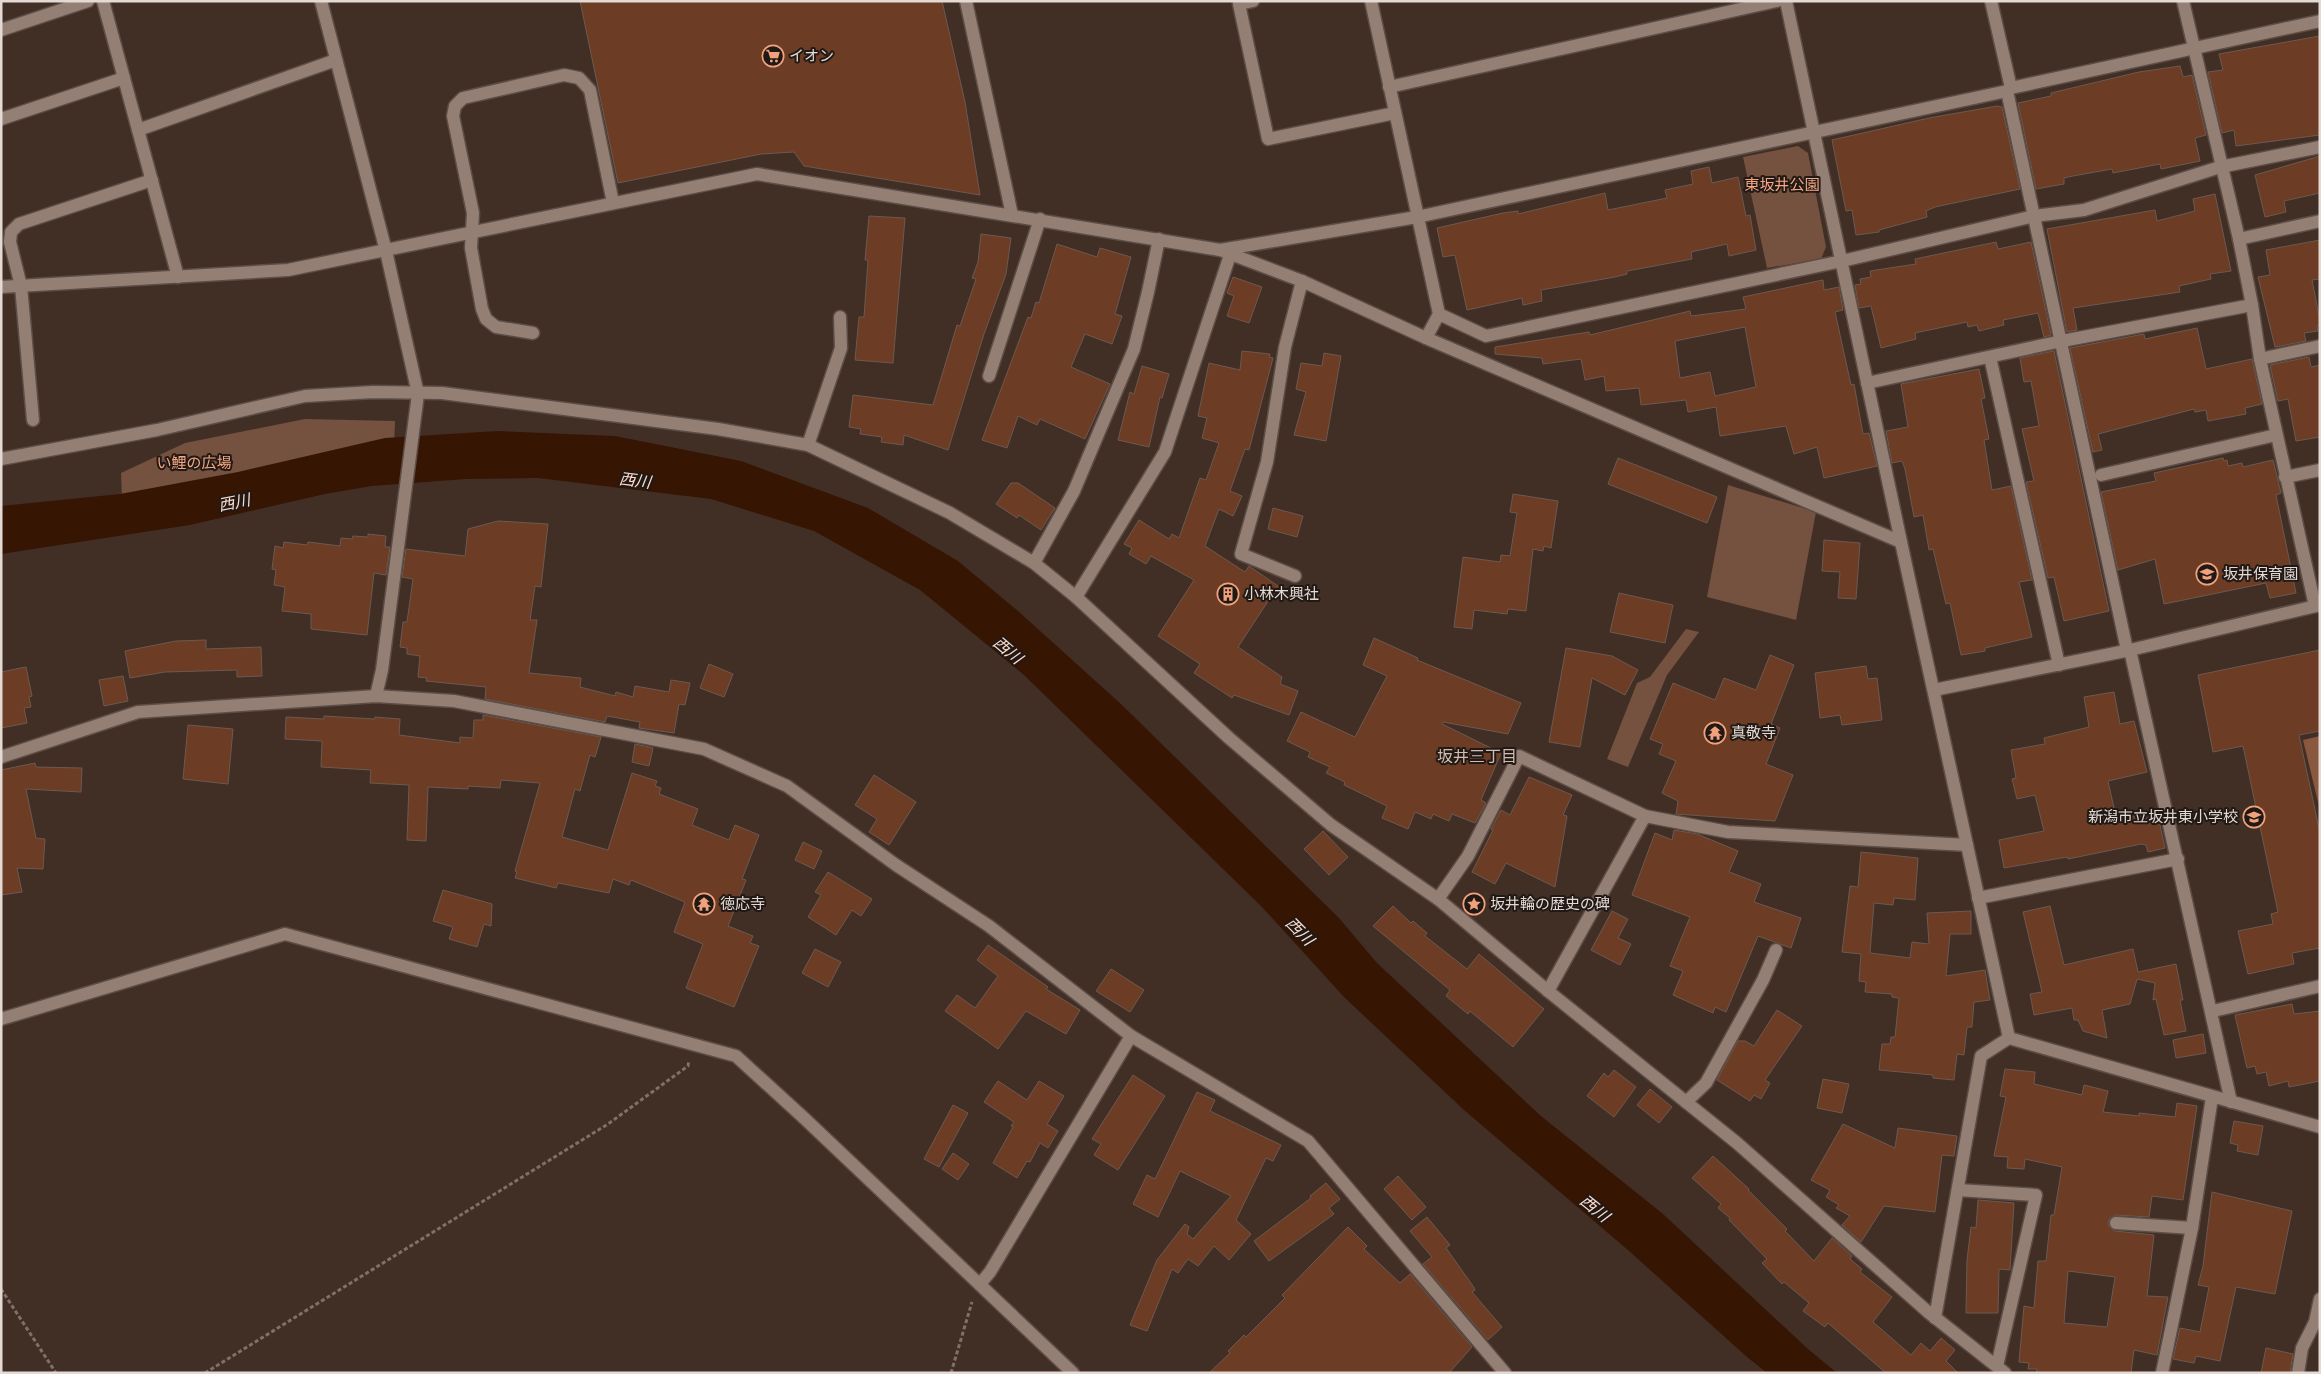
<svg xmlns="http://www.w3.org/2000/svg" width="2321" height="1374" viewBox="0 0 2321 1374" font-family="'Alegreya Sans','Noto Sans JP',sans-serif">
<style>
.green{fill:#75513f}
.forest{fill:#8a573f}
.water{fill:#371503}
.building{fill:#6c3c24;stroke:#6d5950;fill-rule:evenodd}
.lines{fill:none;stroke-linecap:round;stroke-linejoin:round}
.minor-casing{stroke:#5c4d46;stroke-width:15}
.path{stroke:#807068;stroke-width:3;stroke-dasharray:4 2.5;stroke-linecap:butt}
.minor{stroke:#947f75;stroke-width:12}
.labels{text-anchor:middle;stroke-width:4;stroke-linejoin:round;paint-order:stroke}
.poi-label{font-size:15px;fill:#e5d9d3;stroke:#211915;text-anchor:start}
.park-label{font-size:15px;fill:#f7a882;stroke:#211915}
.water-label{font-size:16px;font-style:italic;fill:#fedccd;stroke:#211915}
.neighbourhood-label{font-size:16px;fill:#d3bcb1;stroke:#211915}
</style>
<rect width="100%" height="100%" fill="#412f26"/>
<g class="green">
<polygon points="1798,146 1808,153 1826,247 1821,259 1767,268 1743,157"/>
<polygon points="305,419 395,421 394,446 122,498 121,473 185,443"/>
<polygon points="1728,485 1816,512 1796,620 1707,597"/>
<polygon points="1686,629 1699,632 1667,675 1628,767 1607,759 1637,683 1650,677"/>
</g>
<polygon class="forest" points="2320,736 2320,810 2303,740"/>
<polygon class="water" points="497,431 615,436 741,461 868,508 958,561 1018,611 1121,704 1339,918 1377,963 1541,1116 1663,1214 1808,1349 1837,1373 1767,1373 1747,1357 1629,1251 1464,1110 1344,997 1262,907 1024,675 920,590 814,531 711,499 538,478 466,479 372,486 325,494 190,525 1,554 1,506 120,494 238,472 385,438"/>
<g class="building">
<polygon points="580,1 942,1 965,102 980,195 804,166 794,152 761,154 618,183"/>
<polygon points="2320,36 2320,135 2236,146 2234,130 2222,133 2208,72 2223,70 2219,54"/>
<polygon points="2180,66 2183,77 2192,75 2206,135 2195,138 2200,161 2161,169 2160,164 2113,173 2112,169 2073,176 2064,178 2064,184 2036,189 2018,103 2051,96 2051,93 2139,72"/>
<polygon points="1997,106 2002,107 2020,189 1935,207 1926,211 1927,217 1879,230 1879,232 1856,235 1852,210 1846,211 1832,140 1929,118"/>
<polygon points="2320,156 2320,193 2284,201 2286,212 2265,217 2255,175"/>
<polygon points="1709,167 1712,183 1738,177 1746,216 1750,215 1756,250 1729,256 1727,244 1691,252 1692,259 1627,271 1627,274 1615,277 1541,290 1542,301 1523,305 1522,298 1467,310 1455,255 1443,257 1437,228 1503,213 1518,211 1518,214 1605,193 1608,210 1667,198 1665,190 1693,184 1691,171"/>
<polygon points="2215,194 2231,271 2210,274 2211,279 2179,286 2180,292 2073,308 2077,330 2067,332 2047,229 2155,210 2157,221 2195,211 2193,199"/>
<polygon points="869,216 905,218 893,363 855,360 859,317 864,317 868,260 865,260"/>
<polygon points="981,234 1011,238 1006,274 984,334 948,450 904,435 903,445 881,442 882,437 860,434 861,429 849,427 853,395 933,405 957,325 960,326 976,279 972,278 978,262"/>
<polygon points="2320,240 2320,279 2312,280 2320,321 2320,325 2317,326 2318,331 2304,333 2306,341 2275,347 2258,277 2270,275 2266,250"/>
<polygon points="1996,242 1998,249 2031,242 2051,335 2044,337 2038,313 2003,320 2004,325 1979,331 1977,325 1968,327 1967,322 1915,333 1916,339 1881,348 1871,306 1859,308 1855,285 1861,284 1860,279 1871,277 1870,271 1916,264 1915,259"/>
<polygon points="1057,244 1097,257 1100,248 1131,257 1115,314 1122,316 1112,344 1085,334 1071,367 1110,384 1085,439 1040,419 1037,425 1018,416 1007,448 982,440 1028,317 1031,318 1036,302 1039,303"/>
<polygon points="1233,277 1262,287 1249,323 1227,316 1234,296 1227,293"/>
<path d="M1823,280l1,10 15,-3 4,23 -8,2 16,73 3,-1 9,50 6,-1 8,33 -53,12 -7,-31 -23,7 -8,-28 -66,10 -4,-29 -28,5 -2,-12 -45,5 -2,-17 -33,3 -2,-15 -19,4 -4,-21 -38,5 -1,-6 -47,-4v-7l94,-15 1,3 100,-24 1,5 55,-7 -3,-12zM1745,327l11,60 -41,9 -5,-24 -30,6 -5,-37z"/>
<polygon points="2197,328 2206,369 2252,359 2262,404 2245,408 2246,414 2208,421 2206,410 2195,412 2194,409 2098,434 2102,450 2093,452 2070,348 2144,334 2145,339"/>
<polygon points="1242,351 1270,354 1269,357 1273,358 1249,450 1245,449 1230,491 1242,496 1233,516 1219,509 1205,546 1245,572 1249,566 1278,586 1238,647 1282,677 1280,684 1298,691 1289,715 1234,695 1232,698 1194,673 1200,664 1158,636 1194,580 1151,556 1146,564 1129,554 1132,548 1124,544 1139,520 1169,539 1172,534 1179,538 1200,478 1206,480 1219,443 1202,438 1207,418 1198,416 1209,363 1240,370"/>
<polygon points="2054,351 2109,611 2064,621 2054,577 2048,578 2026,482 2034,481 2022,429 2039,426 2031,381 2024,382 2020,358"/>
<polygon points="1324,353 1341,356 1326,441 1294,435 1306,392 1296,389 1301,363 1322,366"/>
<polygon points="2309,357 2311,367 2320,365 2320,437 2296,441 2288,399 2278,401 2270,365"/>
<polygon points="1142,366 1169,374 1162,398 1160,397 1149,447 1118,440 1130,392 1134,394"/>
<polygon points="1979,369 1985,398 1981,399 1989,439 1984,440 1992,490 2011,486 2032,580 2019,582 2032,637 1985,648 1985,651 1961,655 1950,603 1946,604 1933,549 1929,550 1923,515 1914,517 1905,469 1902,461 1892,463 1886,431 1908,427 1901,384"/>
<polygon points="1618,458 1717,497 1707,523 1608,484"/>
<polygon points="2223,458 2224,461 2227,460 2228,466 2242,463 2243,467 2273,460 2281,493 2276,495 2296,593 2270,598 2266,583 2164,604 2155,559 2118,570 2101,492 2156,481 2154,473"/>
<polygon points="1011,483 1018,483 1055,508 1041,530 1019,515 1017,518 996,504"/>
<polygon points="1513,494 1558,501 1551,548 1544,546 1543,551 1533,549 1526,611 1508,609 1507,614 1474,610 1472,629 1454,627 1463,557 1500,562 1501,555 1510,556 1517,513 1510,512"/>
<polygon points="1273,508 1303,516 1297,537 1268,529"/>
<polygon points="498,521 548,524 541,587 535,586 530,620 537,620 529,673 581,678 580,687 615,696 616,692 633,697 635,686 669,692 671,680 690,683 685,705 679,704 674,733 639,728 640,722 607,716 605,722 485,699 486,687 426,681 427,678 418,677 420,656 407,654 407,648 400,647 403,622 407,622 413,579 402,577 406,549 465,556 468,529"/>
<polygon points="368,534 386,536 385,547 390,547 386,575 374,573 367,635 311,629 311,614 282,611 285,587 274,585 276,570 272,569 275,546 283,548 284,542 307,545 308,542 340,546 341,538 352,539 353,536 368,537"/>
<polygon points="1824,540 1860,543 1856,599 1838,598 1840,572 1822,571"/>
<polygon points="1619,593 1673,605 1665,643 1610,632"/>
<polygon points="1374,638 1418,658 1417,660 1521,703 1508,734 1443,722 1442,724 1501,753 1481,800 1486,803 1475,823 1452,814 1449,821 1433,814 1431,819 1415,812 1408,829 1382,818 1387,806 1344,785 1345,782 1326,773 1330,767 1308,757 1310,752 1287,741 1301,712 1355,737 1387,676 1363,665"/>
<polygon points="206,640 206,649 261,647 262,676 237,677 237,670 165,672 130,678 125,651 176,641"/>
<polygon points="1566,648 1612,656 1638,670 1625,695 1592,678 1580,747 1549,742"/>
<polygon points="2320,650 2320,731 2299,735 2320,833 2320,948 2292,953 2294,964 2248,974 2238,931 2273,924 2271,914 2278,912 2243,746 2213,752 2198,675"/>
<polygon points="1770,655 1794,665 1771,724 1780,728 1766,764 1793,775 1775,821 1676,814 1678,801 1662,793 1676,761 1659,754 1663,744 1650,739 1673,683 1715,700 1724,678 1756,690"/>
<polygon points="709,664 733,674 724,697 700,688"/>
<polygon points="1866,666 1868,679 1877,678 1882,720 1842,725 1840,715 1820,718 1815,673"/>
<polygon points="26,667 32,696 29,697 31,707 24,708 27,723 1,728 1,672"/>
<polygon points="123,676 128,701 104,706 99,680"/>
<polygon points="2114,692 2120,724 2134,721 2147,772 2108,781 2116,817 2128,814 2129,817 2143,814 2144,819 2158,816 2165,848 2148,852 2146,845 2141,844 2068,859 2067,857 2004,868 1999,840 2044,831 2035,795 2017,799 2012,779 2016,778 2011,750 2045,744 2044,738 2089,727 2084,697"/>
<polygon points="483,715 601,737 595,757 590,755 580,791 575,789 562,837 608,850 632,773 657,781 655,786 661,788 659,794 698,809 692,825 729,840 735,825 759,835 742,879 746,880 728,926 753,936 750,943 759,946 734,1007 686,988 703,944 674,932 685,902 631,880 629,885 613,879 609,893 558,883 556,888 515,878 517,872 515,871 540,783 501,780 500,788 468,786 468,789 428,787 426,841 407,840 409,785 370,783 371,770 321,767 322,741 285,739 286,717 324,719 324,716 375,719 375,717 400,719 399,735 460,743 460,737 473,738 474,720 483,720"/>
<polygon points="188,725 233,729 228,784 183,779"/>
<polygon points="635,744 653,748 649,766 632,762"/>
<polygon points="35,763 36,767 82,768 81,792 26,789 36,838 45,839 43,869 17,868 22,892 1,895 1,770"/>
<polygon points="874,775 916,802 889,845 869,832 877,819 855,805"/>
<polygon points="1529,777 1572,795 1563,815 1567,816 1555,887 1506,863 1495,884 1472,872 1493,830 1491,829 1501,810 1510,815"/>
<polygon points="1674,830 1697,834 1738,851 1729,872 1761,884 1754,902 1801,918 1791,948 1758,936 1726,1012 1715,1007 1713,1013 1673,995 1683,971 1670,966 1690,917 1632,895 1655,833 1672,840"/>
<polygon points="1323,831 1348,857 1329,875 1304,849"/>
<polygon points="803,842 822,851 814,869 795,860"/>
<polygon points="1861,852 1918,858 1915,900 1894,898 1893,905 1874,903 1870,953 1910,958 1912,942 1929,944 1927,913 1971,911 1971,934 1950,934 1946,976 1985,970 1990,1000 1974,1002 1972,1027 1967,1027 1964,1055 1957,1054 1954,1080 1933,1078 1933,1075 1879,1070 1882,1044 1890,1044 1891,1037 1895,1037 1899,998 1892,997 1892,994 1865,992 1866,982 1859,981 1861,954 1842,952 1850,886 1858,887"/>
<polygon points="828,872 872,899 861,916 852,910 836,935 808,917 821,895 815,892"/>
<polygon points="443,890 492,904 491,926 484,924 477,947 449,939 453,927 433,921"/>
<polygon points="1393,906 1411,923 1413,921 1427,933 1425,936 1467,969 1479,954 1544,1009 1513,1047 1470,1011 1468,1014 1446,996 1450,990 1373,926"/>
<polygon points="2050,906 2064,965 2133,949 2138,972 2176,964 2183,1000 2180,1000 2186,1031 2164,1035 2156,999 2153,1000 2155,983 2137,979 2130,1004 2102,1010 2107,1038 2083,1031 2078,1020 2074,1020 2072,1008 2034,1015 2030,994 2042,992 2023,912"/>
<polygon points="1612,911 1628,919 1618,938 1631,944 1620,965 1591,950"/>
<polygon points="988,945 1048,987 1046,989 1080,1010 1066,1034 1026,1011 998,1049 945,1011 957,995 975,1008 998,976 977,960"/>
<polygon points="815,949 841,962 828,987 802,973"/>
<polygon points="1111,969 1144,990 1130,1012 1096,991"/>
<polygon points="2292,1004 2294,1014 2320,1011 2320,1081 2289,1087 2288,1081 2269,1086 2266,1072 2257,1074 2255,1066 2247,1068 2235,1015"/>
<polygon points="1777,1010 1802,1026 1765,1080 1770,1083 1761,1099 1754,1095 1750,1101 1717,1080 1738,1041 1745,1041 1754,1046"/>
<polygon points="2203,1034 2206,1053 2176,1058 2173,1040"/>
<path d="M2005,1069l30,3 -1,12 48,11 2,-10 24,6 -5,21 36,4v-3l36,4 2,-14 20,3 -14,94 -31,-4 -3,21 -33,-2 -6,3 -2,4 1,5 6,4 39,4 -7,61 21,1 -11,58 -23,-5 -3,23h-95l1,-4h-9l1,-6 -10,-1 5,-56 10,2 4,-47h8l5,-46h3l8,-48 -37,-8 -1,10 -17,-1 1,-11 -14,-1 12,-59 -6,-1zM2068,1271l47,6 -8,50 -43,-4z"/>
<polygon points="1614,1070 1636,1087 1614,1117 1587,1096 1604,1073 1608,1077"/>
<polygon points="1133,1075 1165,1096 1118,1170 1094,1155 1101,1144 1092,1139"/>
<polygon points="1823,1079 1849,1084 1842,1113 1817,1108"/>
<polygon points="998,1081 1027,1100 1039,1081 1064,1096 1047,1124 1058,1131 1048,1148 1040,1143 1030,1162 1027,1161 1017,1178 993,1163 1013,1127 1011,1126 1014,1122 984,1102"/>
<polygon points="1650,1089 1672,1107 1659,1123 1637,1105"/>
<polygon points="1197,1092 1215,1100 1210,1111 1281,1145 1273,1161 1266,1158 1236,1220 1251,1234 1229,1260 1214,1246 1198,1266 1188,1259 1178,1273 1172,1269 1147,1331 1130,1325 1157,1260 1185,1224 1189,1227 1187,1234 1193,1239 1231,1196 1180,1171 1158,1217 1133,1204 1147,1175 1155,1179"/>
<polygon points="953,1105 968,1113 939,1167 924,1159"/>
<polygon points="2234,1121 2263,1126 2258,1155 2237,1151 2238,1145 2230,1143"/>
<polygon points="1843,1124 1895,1148 1898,1128 1957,1136 1954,1156 1942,1155 1935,1212 1884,1206 1861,1242 1842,1225 1850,1216 1836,1208 1839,1205 1826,1197 1830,1190 1811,1180"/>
<polygon points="953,1153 969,1164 958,1180 942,1169"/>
<polygon points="1713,1156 1749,1189 1748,1190 1787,1229 1785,1231 1814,1261 1832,1238 1852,1256 1850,1259 1862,1269 1860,1272 1892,1297 1873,1322 1911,1355 1921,1343 1930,1351 1941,1338 1955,1350 1946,1361 1958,1373 1886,1373 1828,1323 1825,1327 1803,1311 1809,1303 1784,1282 1782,1284 1762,1263 1767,1259 1729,1220 1730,1218 1718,1208 1721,1204 1692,1178"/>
<polygon points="1398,1176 1426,1207 1412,1220 1384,1189"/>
<polygon points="1326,1183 1340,1199 1329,1208 1334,1214 1269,1261 1254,1241 1311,1198 1310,1196"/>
<polygon points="2212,1192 2292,1211 2275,1294 2236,1287 2220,1361 2196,1356 2194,1363 2173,1359 2180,1328 2200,1332 2209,1287 2198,1285 2203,1266"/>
<polygon points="1978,1200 2014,1203 2010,1270 1999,1269 1998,1313 1966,1313 1967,1260 1971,1227 1976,1228"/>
<polygon points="1427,1217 1450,1245 1446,1248 1473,1286 1475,1290 1472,1292 1502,1327 1488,1340 1423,1264 1432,1257 1410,1231"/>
<polygon points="1348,1227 1367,1246 1364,1249 1400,1283 1410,1274 1472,1347 1449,1373 1209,1373 1230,1353 1228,1351 1244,1335 1246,1337 1285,1298 1282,1295"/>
<polygon points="2266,1348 2293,1354 2290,1373 2261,1373"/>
</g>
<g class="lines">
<g class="minor-casing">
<g id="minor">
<polyline points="103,1 178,277"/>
<polyline points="321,1 386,251 418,394 382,670 376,696"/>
<polyline points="966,1 1012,215"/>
<polyline points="1253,1 1239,4 1268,139 1395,113"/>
<polyline points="1371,1 1439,314 1486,336 1842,261 2034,216 2084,210 2220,167 2320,147"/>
<polyline points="1786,1 1901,542"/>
<polyline points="1991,1 2011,88"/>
<polyline points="2183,1 2239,239 2252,305 2260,359 2315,606"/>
<polyline points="1,30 88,1"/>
<polyline points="1389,87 1777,1"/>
<polyline points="2007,91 2127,650"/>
<polyline points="1,119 124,78"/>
<polyline points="138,130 336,60"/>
<polyline points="2239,239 2320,221"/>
<polyline points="1220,250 1417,217 2007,91 2011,88 2320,21"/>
<polyline points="1,287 288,270 757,174 1220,250 1302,281 1426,338 1901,542 2009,1038 2320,1127"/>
<polyline points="533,333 496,327 486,319 482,309 471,248 473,213 453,116 455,106 463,98 564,75 579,78 590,90 613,203"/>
<polyline points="1426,338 1439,314"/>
<polyline points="1990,357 2059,665"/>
<polyline points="2260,359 2320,346"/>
<polyline points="989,376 1040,219"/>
<polyline points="1867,383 2062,341 2252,305"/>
<polyline points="33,420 21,286 10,242 11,232 19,224 152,180"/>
<polyline points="808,445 841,348 840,317"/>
<polyline points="1,459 157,430 305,396 373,392 442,393 718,429 808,445 950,513 1034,563 1076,597 1229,738 1331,825 1438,899 1548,991 1737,1143 1928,1312 2005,1373"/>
<polyline points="2101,475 2276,435"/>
<polyline points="2285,477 2320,470"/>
<polyline points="1034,563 1074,491 1134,349 1148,292 1159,239"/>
<polyline points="1295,576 1241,554 1267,462 1285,347 1302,281"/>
<polyline points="1076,597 1165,452 1230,255"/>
<polyline points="2130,650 2231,1102"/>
<polyline points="1934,690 2130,650 2320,605"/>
<polyline points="1,757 138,712 376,696 454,701 704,749 787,786 896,865 989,926 1131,1036 1308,1141 1505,1373"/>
<polyline points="1978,898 2178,859"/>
<polyline points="1438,899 1468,856 1519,756 1645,816 1728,832 1967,845"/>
<polyline points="1548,991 1645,816"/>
<polyline points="2213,1011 2320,986"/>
<polyline points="1,1019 285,934 736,1056 804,1118 1073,1373"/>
<polyline points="1686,1102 1706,1083 1763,980 1776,950"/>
<polyline points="1958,1190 2036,1195 1997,1366"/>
<polyline points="2116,1223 2192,1228"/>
<polyline points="980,1284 990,1272 1131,1036"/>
<polyline points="1935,1318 1981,1056 2009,1038"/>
<polyline points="2162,1373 2192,1228 2212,1097"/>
<polyline points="2298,1373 2302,1348 2315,1322 2320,1299"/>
</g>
</g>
<g class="path">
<polyline points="1,1289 56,1373"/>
<polyline points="205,1373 608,1124 688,1066 689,1060"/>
<polyline points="951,1373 972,1302"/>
</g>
<use href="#minor" class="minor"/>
</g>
<defs>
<g id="supermarket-ring" transform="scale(1.125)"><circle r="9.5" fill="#211915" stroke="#f1a17b" stroke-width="1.5"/><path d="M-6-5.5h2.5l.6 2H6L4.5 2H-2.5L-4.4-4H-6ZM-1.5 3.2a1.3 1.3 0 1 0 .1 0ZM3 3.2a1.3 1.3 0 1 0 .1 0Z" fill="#f1a17b"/></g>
<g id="school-ring" transform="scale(1.125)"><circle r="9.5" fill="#211915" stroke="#f1a17b" stroke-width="1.5"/><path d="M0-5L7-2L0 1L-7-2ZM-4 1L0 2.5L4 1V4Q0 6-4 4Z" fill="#f1a17b"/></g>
<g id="building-ring" transform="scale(1.125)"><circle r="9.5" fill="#211915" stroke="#f1a17b" stroke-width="1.5"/><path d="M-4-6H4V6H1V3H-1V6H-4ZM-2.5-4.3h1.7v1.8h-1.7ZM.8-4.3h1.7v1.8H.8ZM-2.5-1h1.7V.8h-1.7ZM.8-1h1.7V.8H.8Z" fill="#f1a17b"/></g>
<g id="temple-ring" transform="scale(1.125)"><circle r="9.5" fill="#211915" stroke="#f1a17b" stroke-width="1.5"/><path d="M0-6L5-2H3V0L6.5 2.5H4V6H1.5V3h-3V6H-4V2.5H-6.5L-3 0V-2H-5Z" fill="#f1a17b"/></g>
<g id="sight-ring" transform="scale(1.125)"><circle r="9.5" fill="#211915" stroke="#f1a17b" stroke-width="1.5"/><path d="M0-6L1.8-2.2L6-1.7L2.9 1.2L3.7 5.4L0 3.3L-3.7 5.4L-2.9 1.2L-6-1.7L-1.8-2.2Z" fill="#f1a17b"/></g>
</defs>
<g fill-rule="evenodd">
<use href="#supermarket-ring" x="773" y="56"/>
<use href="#school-ring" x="2207" y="574"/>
<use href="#building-ring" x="1228" y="594"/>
<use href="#temple-ring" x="1715" y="733"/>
<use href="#school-ring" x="2254" y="817"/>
<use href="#temple-ring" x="704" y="904"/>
<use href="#sight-ring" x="1474" y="904"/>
</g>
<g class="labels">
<g class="poi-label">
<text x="789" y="61">イオン</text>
<text x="2223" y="579">坂井保育園</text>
<text x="1244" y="599">小林木興社</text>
<text x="1731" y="738">真敬寺</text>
<text x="2238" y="822" text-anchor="end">新潟市立坂井東小学校</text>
<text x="720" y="909">徳応寺</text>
<text x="1490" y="909">坂井輪の歴史の碑</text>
</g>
<g class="park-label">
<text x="1782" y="190">東坂井公園</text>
<text x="194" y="468">い鯉の広場</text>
</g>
<g class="water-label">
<text transform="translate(635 480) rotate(7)" y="6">西川</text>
<text transform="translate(234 502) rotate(-11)" y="6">西川</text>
<text transform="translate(1008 650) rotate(40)" y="6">西川</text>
<text transform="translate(1300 931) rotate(45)" y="6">西川</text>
<text transform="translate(1595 1208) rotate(39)" y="6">西川</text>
</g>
<g class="neighbourhood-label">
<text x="1477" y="762">坂井三丁目</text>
</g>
</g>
<rect width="2321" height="1374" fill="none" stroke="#e5d9d3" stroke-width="5"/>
</svg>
